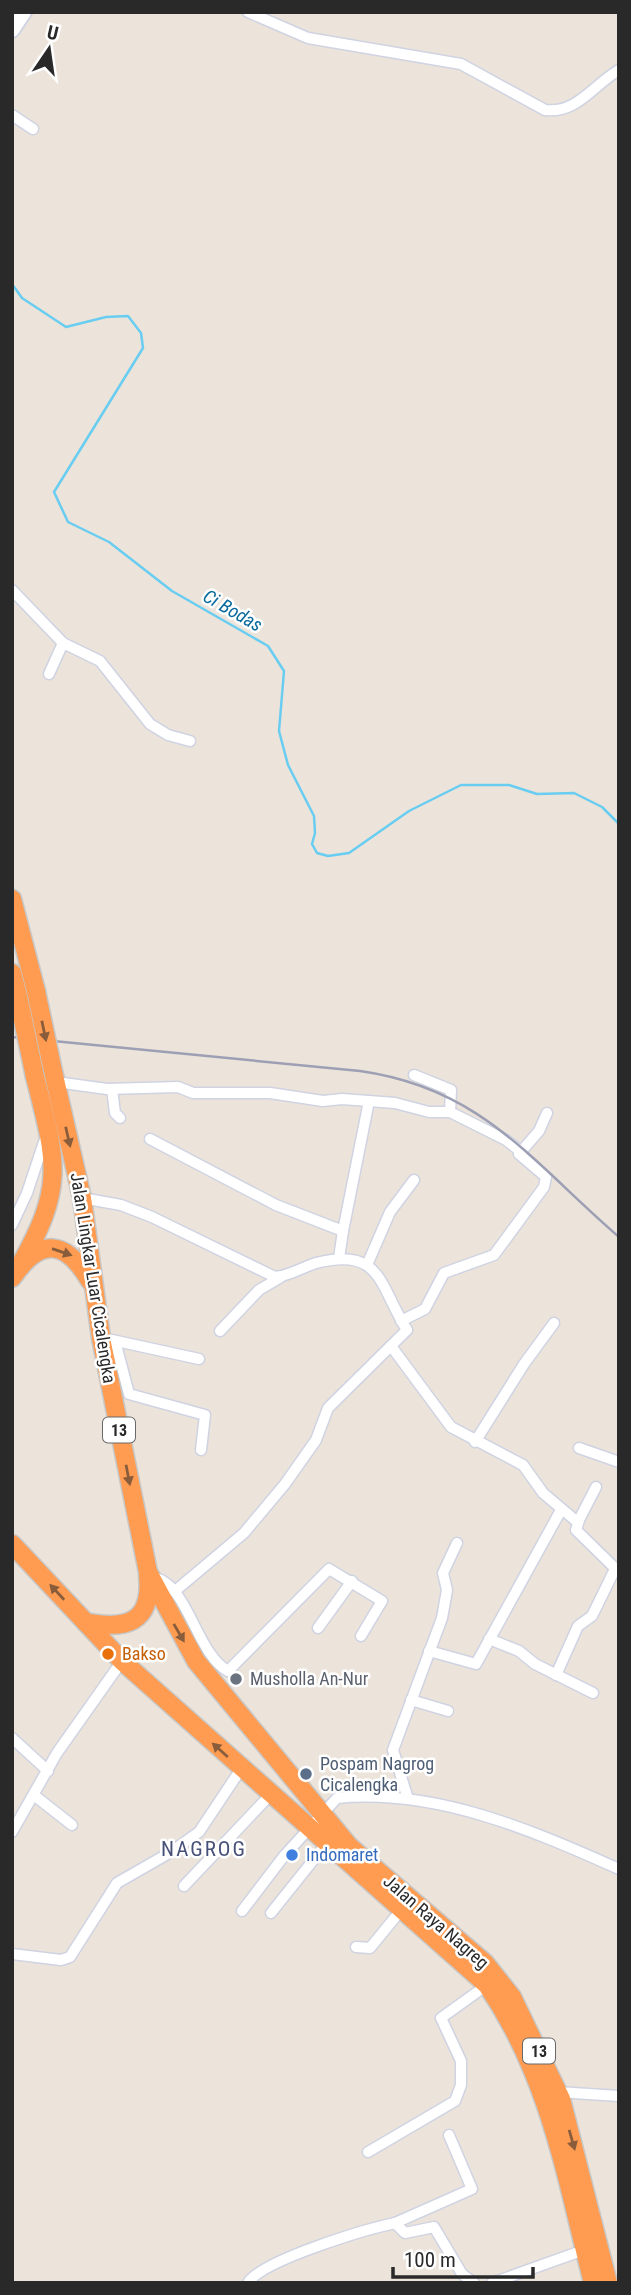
<svg xmlns="http://www.w3.org/2000/svg" width="631" height="2295" viewBox="0 0 631 2295" font-family="'Roboto Condensed',sans-serif">
<style>
.lines{fill:none;stroke-linecap:round;stroke-linejoin:round}
.stream{stroke:#69cdf1;stroke-width:2.5}
.street-casing{stroke:#cfd3e2;stroke-width:13}
.secondary-casing{stroke:#cfd3e2;stroke-width:18}
.highway-casing{stroke:#c7c7c7;stroke-width:21}
.street{stroke:#fff;stroke-width:10}
.secondary{stroke:#fff;stroke-width:14}
.highway{stroke:#ff9c51;stroke-width:18}
.rail{stroke:#9da0b4;stroke-width:2.5}
.highway-bridge-casing{stroke:#c7c7c7;stroke-width:21;stroke-linecap:butt}
.highway-bridge{stroke:#ff9c51;stroke-width:18}
.oneway{fill:#895d3b}
.food-dot{fill:#e8710a;stroke:#fff;stroke-width:2.5}
.worship-dot{fill:#6b7280;stroke:#fff;stroke-width:2.5}
.service-dot{fill:#5c6f8a;stroke:#fff;stroke-width:2.5}
.shop-dot{fill:#3f7fe0;stroke:#fff;stroke-width:2.5}
.labels{text-anchor:middle;stroke-width:5;stroke-linejoin:round;paint-order:stroke}
.shield{fill:#fff;stroke:#696969;stroke-width:2}
.shield-label{font-size:16px;font-weight:bold;fill:#292929}
.street-label{font-size:18px;fill:#292929;stroke:#fff}
.food-label{font-size:18px;fill:#c56008;stroke:#fff;text-anchor:start}
.worship-label{font-size:18px;fill:#5b616d;stroke:#fff;text-anchor:start}
.service-label{font-size:18px;fill:#4e5e75;stroke:#fff;text-anchor:start}
.shop-label{font-size:18px;fill:#366cbe;stroke:#fff;text-anchor:start}
.water-label{font-size:19px;font-style:italic;fill:#0a6a9c;stroke:#fff}
.quarter-label{font-size:21px;letter-spacing:2px;fill:#48517a;stroke:#fff}
</style>
<rect width="100%" height="100%" fill="#ece4da"/>
<g class="lines">
<polyline class="stream" points="12,284 22,298 66,327 106,317 128,316 141,333 143,348 54,492 68,522 109,542 172,591 268,646 284,671 279,731 288,765 314,816 315,833 312,844 317,853 328,856 349,853 409,811 461,785 509,785 537,794 574,793 602,807 619,824"/>
<g class="street-casing">
<g id="street">
<path d="M248,12l60,26 153,26 84,46c32,4 48,-25 74,-40"/>
<polyline points="12,115 33,129"/>
<polyline points="12,590 63,643 100,661 150,724 168,735 190,741"/>
<polyline points="49,674 63,643"/>
<polyline points="414,1075 451,1090 450,1112"/>
<polyline points="56,1082 107,1089 178,1087 193,1093 270,1093 323,1101 342,1099 395,1103 429,1112 450,1112 506,1140 520,1151"/>
<polyline points="112,1089 115,1113 120,1118"/>
<polyline points="150,1139 276,1205 343,1231 339,1258"/>
<path d="M82,1198l39,7 31,12 123,60c14,-1 28,-10 41,-14 66,-17 63,23 91,67l-79,78 -12,32 -31,44 -41,49 -69,58"/>
<polyline points="12,1225 27,1193 46,1136"/>
<polyline points="343,1231 369,1101"/>
<polyline points="367,1265 390,1212 414,1180"/>
<polyline points="401,1321 425,1309 444,1273 494,1255 544,1187 546,1177 519,1154 539,1131 547,1113"/>
<polyline points="220,1331 259,1290 281,1277"/>
<polyline points="112,1340 199,1359"/>
<polyline points="115,1341 129,1394 205,1415 201,1450"/>
<polyline points="391,1346 451,1427 523,1465 543,1493 575,1520 579,1520 596,1487"/>
<polyline points="475,1442 524,1364 554,1323"/>
<polyline points="579,1448 619,1462"/>
<polyline points="579,1520 576,1530 619,1572"/>
<path d="M151,1577c37,4 44,76 77,94l101,-102 53,32 -21,35"/>
<polyline points="318,1628 352,1581"/>
<polyline points="489,1639 519,1651 535,1664 593,1693"/>
<polyline points="429,1651 476,1664 561,1510"/>
<polyline points="556,1675 578,1626 592,1616 615,1569"/>
<polyline points="411,1700 448,1711"/>
<polyline points="12,1738 48,1771"/>
<polyline points="35,1796 72,1825"/>
<polyline points="408,1799 393,1750 442,1618 447,1590 443,1573 457,1543"/>
<polyline points="12,1832 57,1753 122,1661"/>
<polyline points="184,1886 271,1794"/>
<path d="M242,1911l42,-55 53,-58c97,-10 195,32 282,71"/>
<polyline points="271,1913 327,1843"/>
<polyline points="356,1947 370,1948 402,1909"/>
<polyline points="12,1954 61,1960 70,1957 117,1883 171,1852 199,1832 241,1769"/>
<polyline points="558,2092 619,2096"/>
<polyline points="368,2152 455,2101 461,2085 461,2061 441,2018 487,1985"/>
<polyline points="395,2223 472,2189 449,2135"/>
<path d="M248,2283c14,-23 119,-54 147,-60l10,10 29,-6 28,47 12,9"/>
<polyline points="492,2283 584,2250"/>
</g>
</g>
<g class="secondary-casing">
<polyline id="secondary" points="12,30 24,12"/>
</g>
<g class="highway-casing">
<g id="highway">
<polyline points="12,899 36,991"/>
<polyline points="12,973 18,996"/>
<polyline points="53,1071 82,1198 101,1338 148,1572 196,1661 349,1846 485,1963 512,1997 561,2099 608,2283"/>
<path d="M19,1267c46,-80 38,-104 16,-190"/>
<path d="M12,1278c29,-42 54,-38 78,3"/>
<path d="M12,1544l110,117 365,324c63,92 79,192 106,298"/>
<path d="M85,1622c40,8 68,2 63,-47"/>
</g>
</g>
<use href="#street" class="street"/>
<use href="#secondary" class="secondary"/>
<use href="#highway" class="highway"/>
<path class="rail" d="M12,1037l348,34c122,17 172,91 259,166"/>
<g class="highway-bridge-casing">
<g id="highway-bridge">
<polyline points="36,991 53,1071"/>
<polyline points="18,996 35,1077"/>
</g>
</g>
<use href="#highway-bridge" class="highway-bridge"/>
</g>
<defs><path id="oneway-solid" d="M-6-.8H1V-3.2L6.5 0L1 3.2V.8H-6Z" transform="scale(1.75)"/></defs>
<g class="oneway">
<use href="#oneway-solid" transform="translate(44 1031) rotate(78)"/>
<use href="#oneway-solid" transform="translate(68 1137) rotate(77)"/>
<use href="#oneway-solid" transform="translate(62 1252) rotate(19)"/>
<use href="#oneway-solid" transform="translate(128 1475) rotate(79)"/>
<use href="#oneway-solid" transform="translate(57 1592) rotate(-133)"/>
<use href="#oneway-solid" transform="translate(179 1633) rotate(60)"/>
<use href="#oneway-solid" transform="translate(220 1750) rotate(-138)"/>
<use href="#oneway-solid" transform="translate(572 2140) rotate(74)"/>
</g>
<circle class="food-dot" cx="108" cy="1654" r="7"/>
<circle class="worship-dot" cx="236" cy="1679" r="7"/>
<circle class="service-dot" cx="306" cy="1774" r="7"/>
<circle class="shop-dot" cx="292" cy="1855" r="7"/>
<g class="labels">
<g class="shield">
<rect x="103" y="1417.5" width="32" height="25" rx="5"/>
<rect x="523" y="2038.5" width="32" height="25" rx="5"/>
</g>
<g class="shield-label">
<text x="119" y="1436">13</text>
<text x="539" y="2057">13</text>
</g>
<g class="street-label">
<text transform="translate(93 1278) rotate(81)" y="6">Jalan Lingkar Luar Cicalengka</text>
<text transform="translate(436 1922) rotate(41)" y="6">Jalan Raya Nagreg</text>
</g>
<g class="food-label">
<text x="122" y="1660">Bakso</text>
</g>
<g class="worship-label">
<text x="250" y="1685">Musholla An-Nur</text>
</g>
<g class="service-label">
<text x="320" y="1770">Pospam Nagrog<tspan x="320" dy="21">Cicalengka</tspan></text>
</g>
<g class="shop-label">
<text x="306" y="1861">Indomaret</text>
</g>
<g class="water-label">
<text transform="translate(233 610) rotate(30)" y="7">Ci Bodas</text>
</g>
<g class="quarter-label">
<text x="204" y="1856">NAGROG</text>
</g>
</g>
<rect width="631" height="2295" fill="none" stroke="#292929" stroke-width="28"/>
<g transform="translate(49 49) rotate(13)" stroke="#ffffff" stroke-width="5" paint-order="stroke">
<path d="M0-5L12 26L0 18L-12 26Z" fill="#292929"/>
<text y="-10" font-size="19" font-weight="bold" text-anchor="middle" fill="#292929">U</text>
</g>
<path d="M393 2267v10h140v-10" fill="none" stroke="#292929" stroke-width="3.5"/>
<text x="404" y="2267" font-size="21" fill="#292929" stroke="#ffffff" stroke-width="5" paint-order="stroke">100 m</text>
</svg>
